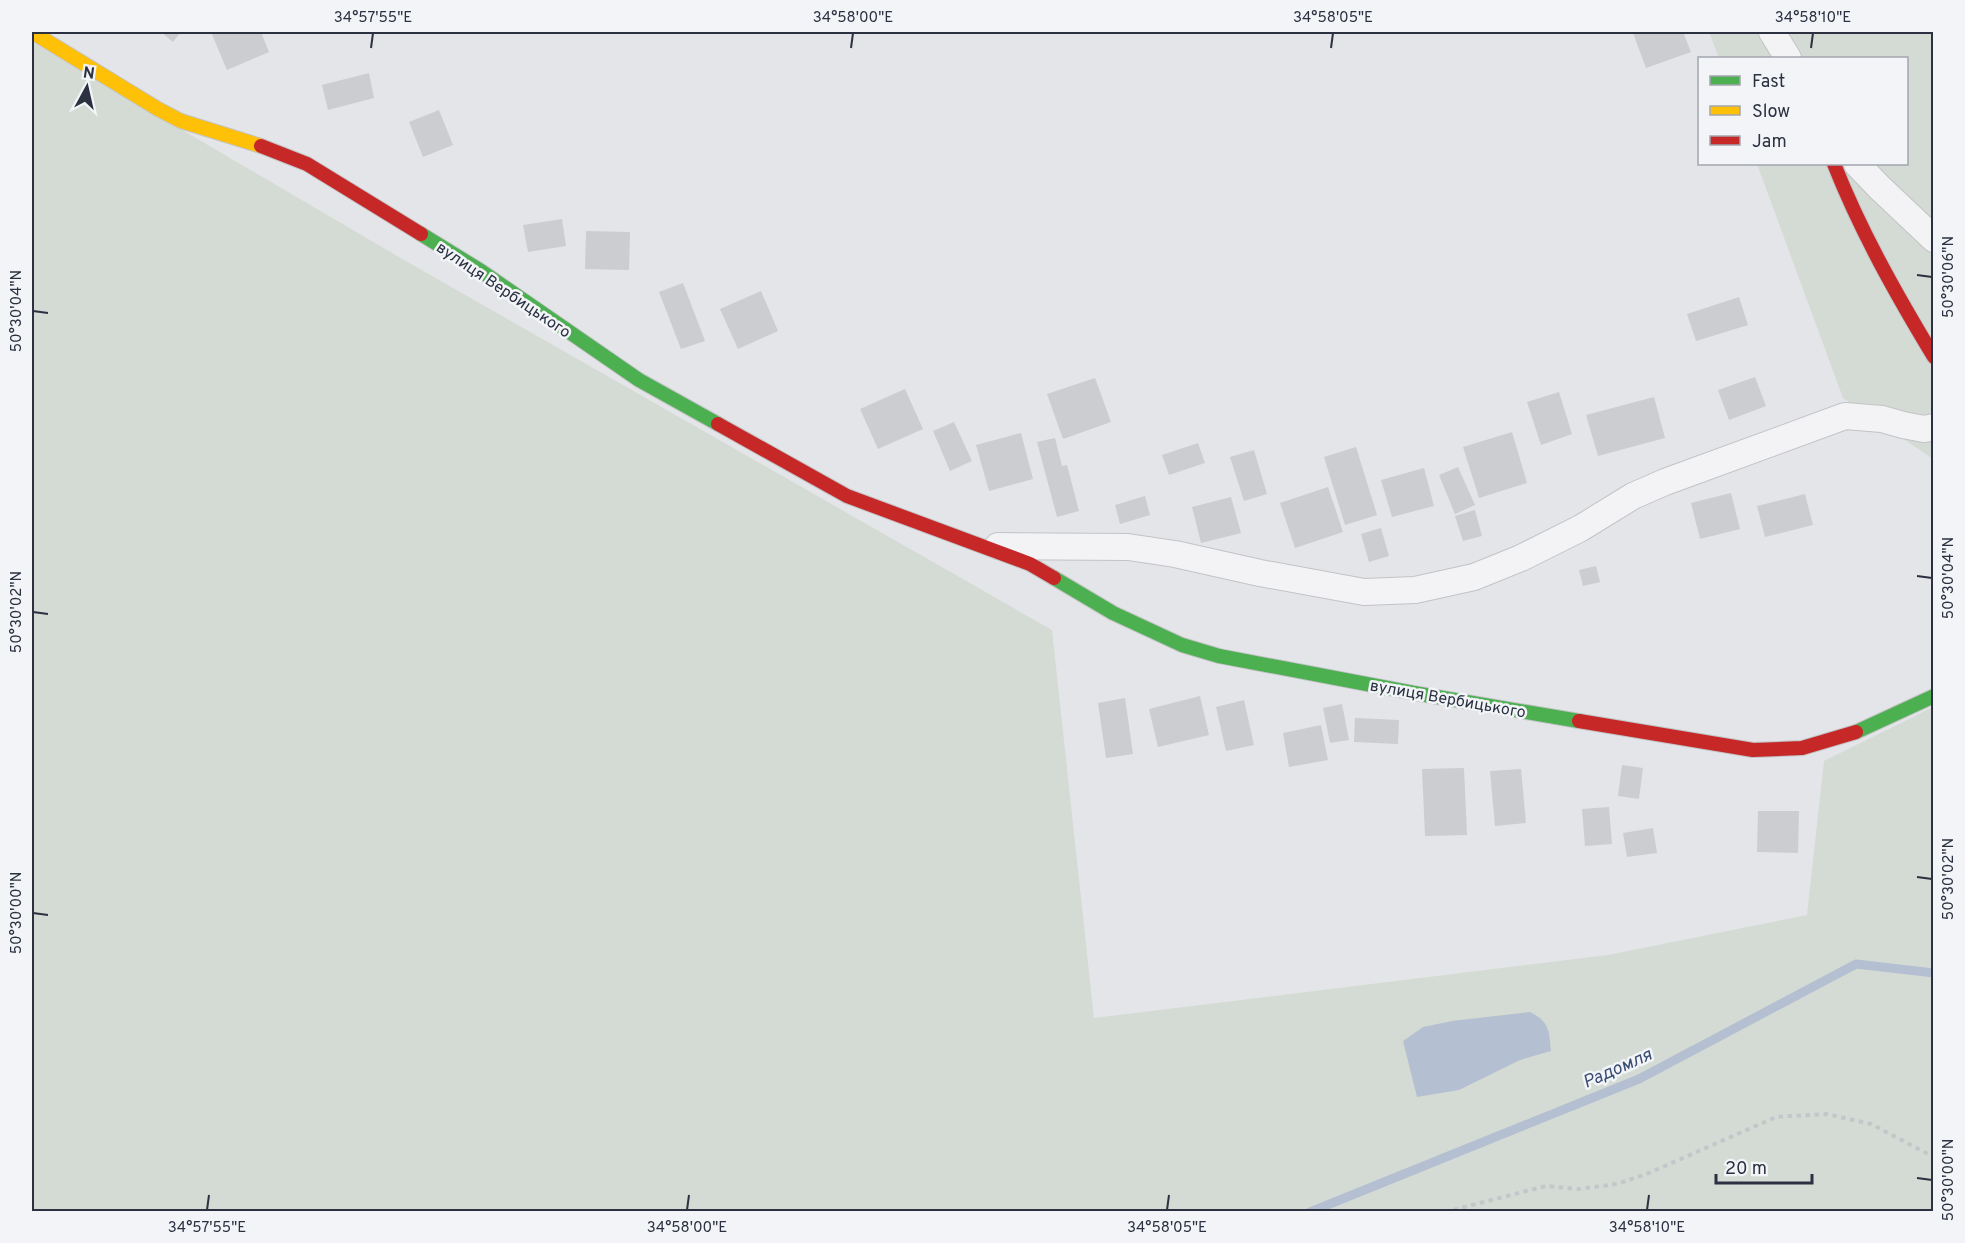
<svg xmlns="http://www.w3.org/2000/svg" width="1965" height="1243" viewBox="0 0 1965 1243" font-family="Overpass,sans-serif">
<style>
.green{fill:#d4dbd4}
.water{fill:#b4bfd1}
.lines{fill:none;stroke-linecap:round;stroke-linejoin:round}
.stream{stroke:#b4bfd1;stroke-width:9}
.building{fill:#cccdd0}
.street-casing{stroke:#c2c3c6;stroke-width:28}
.fast-casing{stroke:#c2c3c6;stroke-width:16}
.slow-casing{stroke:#c2c3c6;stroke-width:16}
.jam-casing{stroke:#c2c3c6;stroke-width:16}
.path{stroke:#c5c6ca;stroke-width:4;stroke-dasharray:4.5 4.5;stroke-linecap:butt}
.street{stroke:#f3f3f5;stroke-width:26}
.fast{stroke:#4caf50;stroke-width:14}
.slow{stroke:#ffc107;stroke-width:14}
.jam{stroke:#c62828;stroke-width:14}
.ticks{fill:none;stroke:#2b3141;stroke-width:2}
.labels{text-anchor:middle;stroke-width:5;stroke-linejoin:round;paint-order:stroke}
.street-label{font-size:16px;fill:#2b3141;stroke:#f2f4f7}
.water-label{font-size:18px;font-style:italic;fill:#384c72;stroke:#f2f4f7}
.neatline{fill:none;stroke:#2b3141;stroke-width:2}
.ticks-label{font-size:15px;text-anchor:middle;fill:#2b3141}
</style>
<rect width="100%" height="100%" fill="#e4e5e8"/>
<g class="green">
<polygon points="1709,32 1933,32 1933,459 1843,398 1757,164 1906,164 1906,58 1719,58"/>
<polygon points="32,42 399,257 1052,630 1094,1018 1608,955 1807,915 1824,761 1933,707 1933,1211 32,1212"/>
</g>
<path class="water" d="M1530,1012c20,10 19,19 21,39l-31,9 -61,30 -42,7 -14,-56 20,-14 29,-6z"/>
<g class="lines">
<polyline class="stream" points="1310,1212 1639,1079 1856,964 1934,973"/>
</g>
<g class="building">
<polygon points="161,32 181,32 173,42"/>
<polygon points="211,32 261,32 269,52 227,70"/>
<polygon points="1638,32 1683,32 1691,52 1646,68 1633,33"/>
<polygon points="369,73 374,98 328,110 322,85"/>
<polygon points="439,110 453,145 423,157 409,122"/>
<polygon points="562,219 566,246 528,252 523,225"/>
<polygon points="586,231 630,232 629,270 585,269"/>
<polygon points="683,283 705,341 681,349 659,292"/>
<polygon points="761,291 778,331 738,349 720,309"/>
<polygon points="1739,297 1748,325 1696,341 1687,314"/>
<polygon points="1755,377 1766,406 1729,420 1718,390"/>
<polygon points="1095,378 1111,422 1063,439 1047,394"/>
<polygon points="905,389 923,429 878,449 860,409"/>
<polygon points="1559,392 1572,434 1541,445 1527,402"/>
<polygon points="1654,397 1665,438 1598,456 1586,415"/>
<polygon points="954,422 972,461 950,471 933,431"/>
<polygon points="1512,432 1527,483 1479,498 1463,447"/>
<polygon points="1021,433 1033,479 989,491 976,445"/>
<polygon points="1055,438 1062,466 1067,465 1079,511 1057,517 1037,442"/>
<polygon points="1198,443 1205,463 1169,475 1162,455"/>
<polygon points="1356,447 1377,515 1345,525 1324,457"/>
<polygon points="1254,450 1267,494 1244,501 1230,457"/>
<polygon points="1458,467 1475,505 1455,514 1439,475"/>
<polygon points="1424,468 1434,506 1392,517 1381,480"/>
<polygon points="1328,487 1343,532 1295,548 1280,503"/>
<polygon points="1731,493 1740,529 1700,539 1691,503"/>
<polygon points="1805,494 1813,525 1765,537 1757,506"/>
<polygon points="1145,496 1150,515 1120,524 1115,505"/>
<polygon points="1231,497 1241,533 1201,543 1192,507"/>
<polygon points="1475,510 1482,536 1463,541 1455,516"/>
<polygon points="1381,528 1389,556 1369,562 1361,534"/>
<polygon points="1596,566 1600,582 1583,586 1579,570"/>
<polygon points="1200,696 1209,735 1158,747 1149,709"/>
<polygon points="1125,698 1133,754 1106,758 1098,703"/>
<polygon points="1244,700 1254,745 1226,751 1216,707"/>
<polygon points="1342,704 1349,740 1330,743 1323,708"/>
<polygon points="1355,718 1399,720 1398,744 1354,742"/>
<polygon points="1321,725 1328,760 1289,767 1283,733"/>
<polygon points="1622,765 1643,768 1639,799 1618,796"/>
<polygon points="1464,768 1467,835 1425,836 1422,769"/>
<polygon points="1521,769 1526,823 1495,826 1490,771"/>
<polygon points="1609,807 1612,844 1585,846 1582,809"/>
<polygon points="1758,811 1799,811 1798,853 1757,852"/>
<polygon points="1653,828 1657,853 1627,857 1623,833"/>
</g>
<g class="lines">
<g class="street-casing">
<g id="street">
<polyline points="1772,32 1788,58"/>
<polyline points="1857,164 1879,187 1934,239"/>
<polyline points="998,546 1128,547 1175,554 1260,573 1364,592 1415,590 1474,577 1521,558 1581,528 1633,496 1665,482 1845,416 1882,419 1903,425 1924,429 1934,427"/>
</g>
</g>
<g class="fast-casing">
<g id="fast">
<polyline points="421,234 481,271 639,380 718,424"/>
<polyline points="1054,578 1113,613 1182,645 1219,656 1414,693 1579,721"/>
<polyline points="1856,732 1934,696"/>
</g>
</g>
<g class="slow-casing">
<polyline id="slow" points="32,32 158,109 181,121 261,146"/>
</g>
<g class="jam-casing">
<g id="jam">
<polyline points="261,146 307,164 421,234"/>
<path d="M1834,164c27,68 62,130 100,193"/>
<polyline points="718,424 847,496 1030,564 1054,578"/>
<polyline points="1579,721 1753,750 1802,748 1856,732"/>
</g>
</g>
<polyline class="path" points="1445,1212 1546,1186 1578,1189 1617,1184 1649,1173 1776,1117 1827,1114 1871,1124 1934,1157"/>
<use href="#street" class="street"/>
<use href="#fast" class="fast"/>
<use href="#slow" class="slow"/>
<use href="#jam" class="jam"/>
</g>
<path class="ticks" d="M371,48l2,-15M851,48l2,-15M1331,48l2,-15M1811,48l2,-15M1917,275l15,2M33,311l15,2M1917,576l15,2M33,612l15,2M1917,877l15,2M33,913l15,2M1917,1178l15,2M207,1210l2,-15M687,1210l2,-15M1167,1210l2,-15M1647,1210l2,-15"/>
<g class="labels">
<g class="street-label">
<text transform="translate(504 289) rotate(34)" y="6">вулиця Вербицького</text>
<text transform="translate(1448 698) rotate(10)" y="6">вулиця Вербицького</text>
</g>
<g class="water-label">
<text transform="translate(1617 1068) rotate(-24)" y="6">Радомля</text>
</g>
</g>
<rect width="1965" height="1243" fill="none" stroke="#f2f4f7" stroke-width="66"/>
<rect x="1698" y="57" width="210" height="108" fill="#f2f4f7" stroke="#a2a6ae" stroke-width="1.5"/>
<rect x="1710" y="76" width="30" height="9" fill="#4caf50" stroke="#a2a6ae" stroke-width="1.5"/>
<text x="1752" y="87" font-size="18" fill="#2b3141">Fast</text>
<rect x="1710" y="106" width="30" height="9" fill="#ffc107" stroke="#a2a6ae" stroke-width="1.5"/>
<text x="1752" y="117" font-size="18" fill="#2b3141">Slow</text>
<rect x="1710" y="136" width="30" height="9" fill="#c62828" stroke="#a2a6ae" stroke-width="1.5"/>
<text x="1752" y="147" font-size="18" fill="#2b3141">Jam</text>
<g transform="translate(87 87) rotate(8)" stroke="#f2f4f7" stroke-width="4.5" paint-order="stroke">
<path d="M0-4.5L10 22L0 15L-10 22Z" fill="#2b3141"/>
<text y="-9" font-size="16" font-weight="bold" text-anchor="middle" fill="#2b3141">N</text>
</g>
<path d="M1716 1174v9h96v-9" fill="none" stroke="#2b3141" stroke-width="3"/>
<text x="1725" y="1174" font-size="18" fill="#2b3141" stroke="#f2f4f7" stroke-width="4.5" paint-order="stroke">20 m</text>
<rect x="33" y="33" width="1899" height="1177" class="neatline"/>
<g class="ticks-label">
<text x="373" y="22">34°57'55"E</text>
<text x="853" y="22">34°58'00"E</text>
<text x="1333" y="22">34°58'05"E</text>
<text x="1813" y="22">34°58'10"E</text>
<text transform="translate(1948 277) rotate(-90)" y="5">50°30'06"N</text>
<text transform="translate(16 311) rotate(-90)" y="5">50°30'04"N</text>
<text transform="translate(1948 578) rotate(-90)" y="5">50°30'04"N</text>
<text transform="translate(16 612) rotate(-90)" y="5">50°30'02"N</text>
<text transform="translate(1948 879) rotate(-90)" y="5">50°30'02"N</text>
<text transform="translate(16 913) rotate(-90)" y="5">50°30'00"N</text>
<text transform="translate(1948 1180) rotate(-90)" y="5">50°30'00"N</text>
<text x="207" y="1232">34°57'55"E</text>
<text x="687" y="1232">34°58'00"E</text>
<text x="1167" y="1232">34°58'05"E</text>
<text x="1647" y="1232">34°58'10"E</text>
</g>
</svg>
